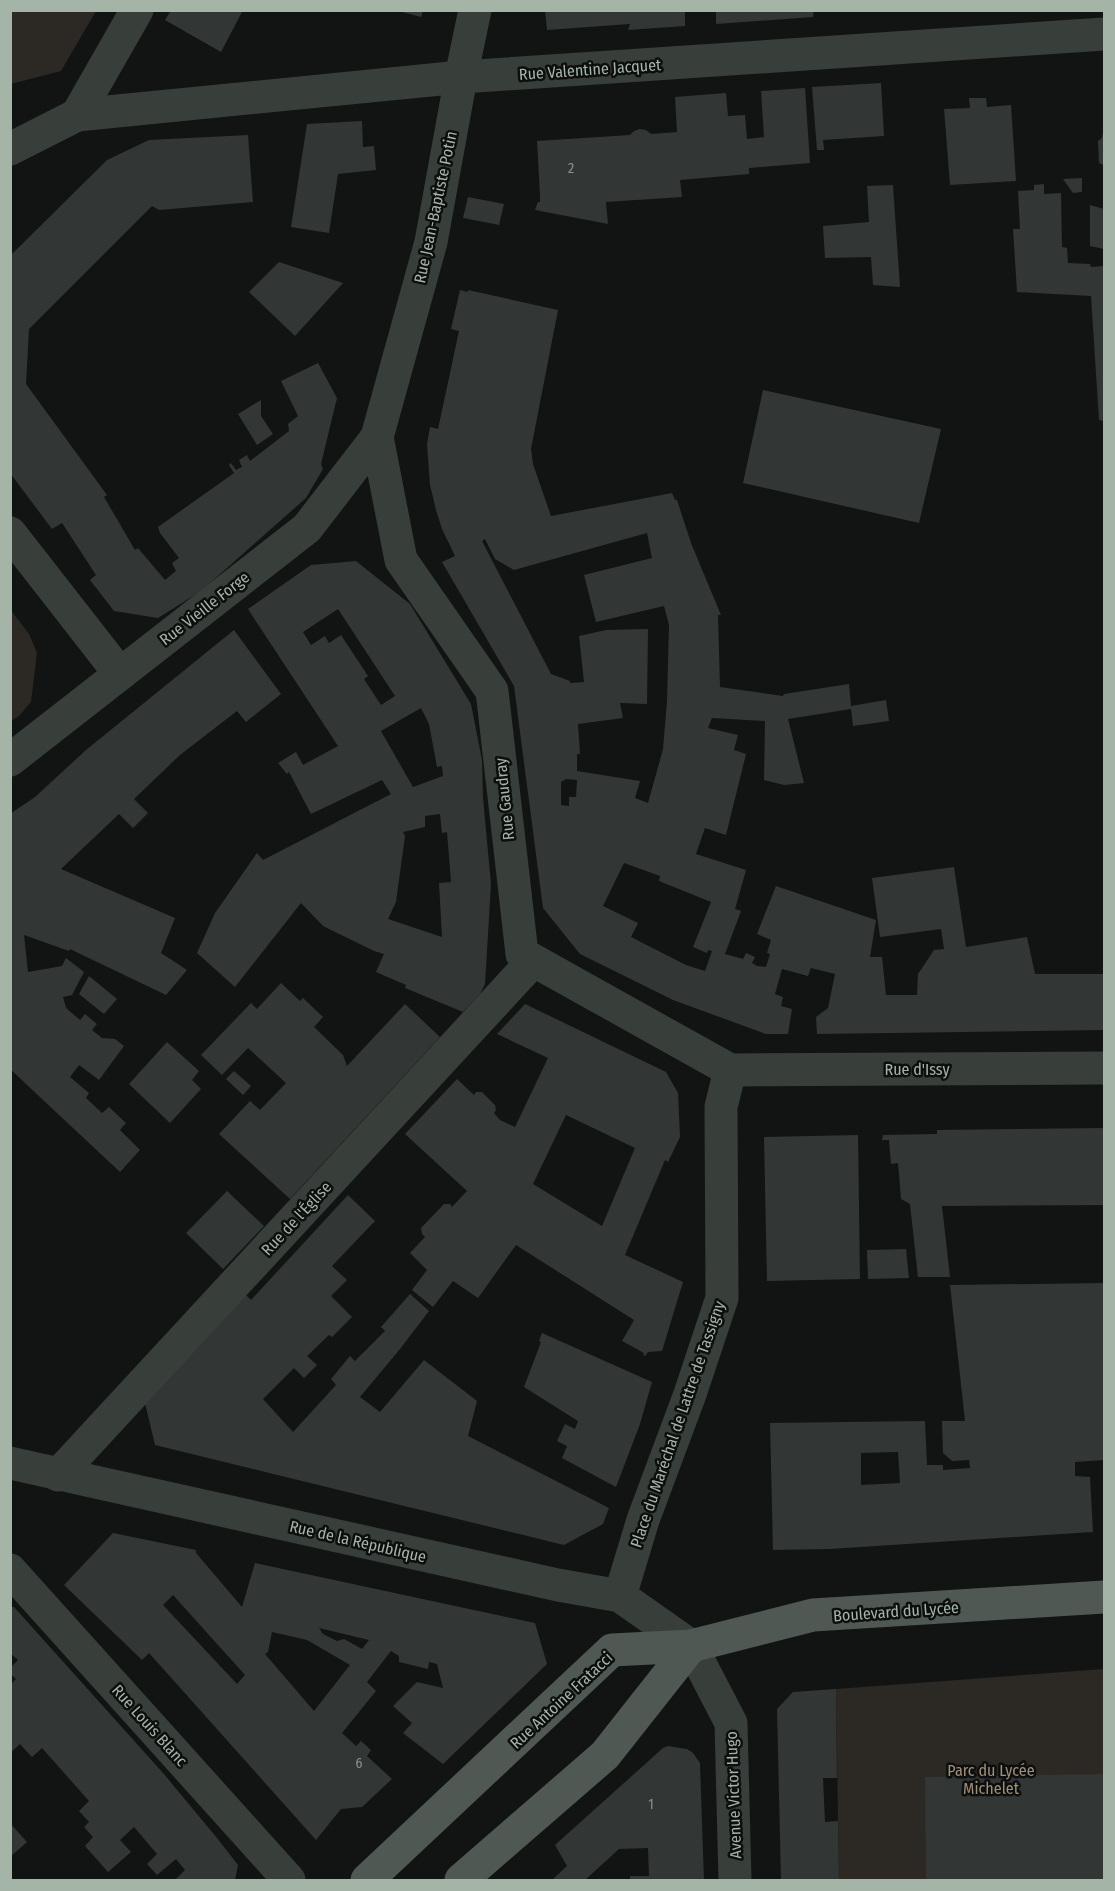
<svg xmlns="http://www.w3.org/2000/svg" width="1115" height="1891" viewBox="0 0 1115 1891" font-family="'Fira Sans Condensed',sans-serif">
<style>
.green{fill:#2c2823}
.building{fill:#323634;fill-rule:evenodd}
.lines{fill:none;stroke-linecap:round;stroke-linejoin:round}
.minor{stroke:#383e3a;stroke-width:33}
.major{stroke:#4f5852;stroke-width:33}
.labels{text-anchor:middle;stroke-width:5;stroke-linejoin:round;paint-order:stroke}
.number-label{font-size:14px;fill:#88958a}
.street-label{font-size:16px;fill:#a4b5a7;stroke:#0d0f0e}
.park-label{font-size:16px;fill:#a08f7a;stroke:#0d0f0e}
</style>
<rect width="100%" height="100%" fill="#121413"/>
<g class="green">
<polygon points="10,11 11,10 96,11 61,71 11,84"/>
<polygon points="10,609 29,634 37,653 31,702 19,716 11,721"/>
<polygon points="1104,1669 1104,1880 839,1880 836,1689"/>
</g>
<g class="building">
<polygon points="171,10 243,10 221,52 165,20"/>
<polygon points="395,10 423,10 421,17"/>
<polygon points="545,10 685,10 685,26 628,30 630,24 547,30"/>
<polygon points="716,10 814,10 813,17 716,24"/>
<polygon points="881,83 884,136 823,140 824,150 817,150 812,87"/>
<polygon points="805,88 810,163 749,168 749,174 680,180 682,197 606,202 608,224 535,210 538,202 540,202 540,196 537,141 630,135 634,131 640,129 646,130 651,134 677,132 675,97 726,93 728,116 745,115 747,139 764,137 761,91"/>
<polygon points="969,98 986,98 987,107 1011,105 1016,181 950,185 944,109 970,108"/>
<polygon points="362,121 363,147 374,146 376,170 338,174 329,233 291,227 307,124"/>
<polygon points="1103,132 1104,132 1104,165 1099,163 1098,141 1102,138"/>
<polygon points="248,135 253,202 159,210 152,206 29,329 26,384 107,495 104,497 135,550 138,548 165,580 176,571 172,563 179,558 160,533 158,527 234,473 229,465 231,463 236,470 242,467 239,460 247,455 250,461 289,431 288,424 298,416 281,381 318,363 337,398 321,464 323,469 306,498 201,591 158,618 114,611 90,580 96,575 62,523 52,529 10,473 10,256 107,160 149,140"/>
<polygon points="1082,178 1082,192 1073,193 1063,179"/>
<polygon points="1044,184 1044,194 1061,193 1062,247 1067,248 1068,263 1090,264 1091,267 1104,266 1104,421 1099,420 1091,296 1017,292 1013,229 1020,229 1018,191 1034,190 1034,185"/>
<polygon points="893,185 900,287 873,285 871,257 825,258 823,226 869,222 867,186"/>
<polygon points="468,197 504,204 499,225 463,218"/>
<polygon points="1090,205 1104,209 1104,249 1090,246"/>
<polygon points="279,262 343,283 295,336 249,292"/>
<path d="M460,290l8,2v-2l90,20 -27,139 2,15 18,52 121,-23 3,7h2l14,43 30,72h-3l2,72 63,9 1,-2 65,-10 2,22 35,-6 3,21 -36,5 -2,-17 -63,10 16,64 -20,2 -20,-5 1,-59 -53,-3 -4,10 30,7 -4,15 12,4 -20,81 -21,-7 -9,26 50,16 -11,39 6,2 -16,43 18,5 3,-6 9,4 -3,6 5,3 9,1 4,-13 -3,-1 4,-13 -14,-6 19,-48 100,34 -6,37h12l4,38h31l1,-21 16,-24 10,-1 -3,-20 -61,8 -8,-59 82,-11 12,80 61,-10 8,37h69v56l-287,4 -1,-17 12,-9 7,-34 -24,-6 -3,8 -26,-7 -7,25 8,3 -2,9 11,3 -4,25h-22l-93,-34 -93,-46 -37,-46 -29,-222 -72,-124 13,-6 -13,-27 -6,-19 -6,-25 -3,-41 3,-17 8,2 21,-98 -8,-2zM647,533l5,25 -68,17 12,47 68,-16 5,19 -2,76 -4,48 -15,54 -13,-5 5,-17 -63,-10v-17h3l-2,-30 45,-6 -3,-15 27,1 1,-75 -42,1 -27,6 5,46 -14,1v-2l-19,-7 -69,-133 3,-2 10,20 19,11zM566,779l11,1 -1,17h-7v9l-8,-1v-23zM624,863l36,13 -1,5 52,21 -18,45 14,6 1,-3 4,1 -7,20 -19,-6 -55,-28 7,-14 -35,-17z"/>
<polygon points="763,390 941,429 919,523 743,483"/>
<polygon points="261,400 261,416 273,434 257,445 238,414"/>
<path d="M356,561l54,43 61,100 11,56 1,38 8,86 -6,100 -5,10 -17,18 -58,-24 1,-3 -30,-13 8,-18 -10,-3 -51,-25 -22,-23 -66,84 -38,-34 18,-40 42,-60 6,7 128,-66 -9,-14 -71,34 -22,-42 -2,2 -9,-11 18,-11 7,13 35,-19 -90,-137 63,-44zM338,609l57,87 -14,9 -17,-26 4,-3 -27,-41 -12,8 -4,-7 -14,9 -8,-13zM421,708l8,16 8,43 5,-1 1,10 -30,11 -32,-56zM440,814l2,19 5,-1 4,50 -12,1 3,54 -54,-18 8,-17 9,-66 -2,-4 22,-5v-11z"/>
<polygon points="234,630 281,694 246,722 237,711 180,755 134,799 148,813 133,828 119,814 61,869 175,918 161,953 187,970 166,995 70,949 69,951 24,935 28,972 62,966 66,958 84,972 72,995 63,997 66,1008 80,1020 85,1014 97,1024 92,1030 102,1038 115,1039 124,1046 99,1080 79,1065 70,1077 89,1093 86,1098 102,1113 109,1107 126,1123 120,1130 140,1150 120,1172 10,1069 10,814 35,797 86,750"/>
<polygon points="89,976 117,999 104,1014 79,994"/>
<polygon points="281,983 300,1001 303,998 323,1017 314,1027 343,1055 347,1066 405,1004 440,1037 290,1199 219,1134 250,1101 260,1110 286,1083 248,1048 222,1075 201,1055 251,1003 257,1009"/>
<path d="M525,1004l141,68 12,21 2,44 -12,25 -3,-2 -40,95 58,27 -21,69 -14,1 -3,4 -2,-1 1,-2 -22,-12 12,-21 -118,-75 -38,53 -25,-17 -20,26 -21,-17 15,-20 -17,-17 15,-16 -3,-3 -1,-6 23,-24h6l2,3 15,-16 -62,-57 52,-55 17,16 2,-3h6l13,13 1,5 -2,3 6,7 15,7 33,-69 -51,-24zM566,1115l69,33 -33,78 -69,-42z"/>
<polygon points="167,1042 199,1071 192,1080 201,1089 170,1123 129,1084"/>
<polygon points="234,1071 251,1086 243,1095 226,1079"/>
<polygon points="1104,1128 1104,1205 942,1206 950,1277 918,1277 910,1204 901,1199 898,1163 891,1164 889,1140 882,1140 883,1135 937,1134 937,1130"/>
<polygon points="858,1135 860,1279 767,1281 764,1137"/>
<polygon points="227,1191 264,1226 223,1269 186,1233"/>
<polygon points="348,1195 375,1221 332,1266 347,1280 331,1296 352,1317 332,1337 329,1335 307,1356 317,1365 304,1378 294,1368 263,1399 293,1432 336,1385 331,1379 350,1356 355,1361 385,1331 381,1327 410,1294 429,1311 400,1349 360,1397 380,1412 424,1360 477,1401 468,1436 609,1508 603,1524 564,1545 155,1445 145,1403 246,1295 251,1300"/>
<polygon points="906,1249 909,1278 868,1279 867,1250"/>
<path d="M1104,1283v177l-29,2v14l15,1 3,55 -263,17 -57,1 -3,-127 155,-2 2,44h16v5l27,-2 -1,-8 -17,1 -9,-8 -1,-32h23l-15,-136zM898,1452l2,31 -39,2v-32z"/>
<polygon points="542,1333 652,1382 640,1424 616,1487 562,1458 567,1446 557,1441 565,1424 575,1429 578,1421 524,1387 541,1342 539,1341"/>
<path d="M113,1533l83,17v3l46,54 13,-44 280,60 12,41 -104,100 -40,-31 9,-10 -19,-17 24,-24 26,6 -6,-24 -8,-2 -1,7 -29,-7v-6l-8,-5 -24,31 9,9 -34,42 14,13 5,-5 10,9 -4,6 25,23 -30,28 -21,2 -25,31 -167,-187 -7,7 -78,-75zM173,1595l72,80 -8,9 -74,-79zM319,1628l50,12 -7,9 -18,-10 -7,2 -14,-7zM272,1632l35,8 43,25 -36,46 -49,-57 3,-2z"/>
<polygon points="10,1607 14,1607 163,1773 217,1838 238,1865 235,1880 175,1880 185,1870 176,1859 157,1875 147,1864 157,1854 134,1827 120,1840 131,1852 108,1872 85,1846 93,1837 84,1827 89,1822 79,1811 89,1801 42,1748 32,1757 20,1744 10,1753 10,1685 16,1679 10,1673 10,1668 18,1660 10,1653"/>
<polygon points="836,1689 837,1778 823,1778 825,1822 838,1821 839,1880 781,1880 777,1709 793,1692"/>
<polygon points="668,1746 687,1749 693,1753 700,1763 704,1880 630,1880 630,1876 649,1876 648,1848 619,1849 585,1880 552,1880 567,1866 555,1845 663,1748"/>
<polygon points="1104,1774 1104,1880 926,1880 925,1777"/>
<polygon points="10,1823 27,1842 10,1857"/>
</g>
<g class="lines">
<g class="minor">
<polyline points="77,115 137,10"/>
<polyline points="10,149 77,115 461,77 1104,34"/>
<polyline points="377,437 401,560 492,691 522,954 730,1070 1104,1068"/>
<polyline points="10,533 120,674"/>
<polyline points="10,760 307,528 377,437 431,242 461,77 475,10"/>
<polyline points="10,1463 558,1585 620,1596 691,1646 731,1723 735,1880"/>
<polyline points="58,1475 533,961"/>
<polyline points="10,1570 289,1880"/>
<polyline points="620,1596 643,1520 690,1394 722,1298 721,1107 730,1070"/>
</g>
<g class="major">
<polyline points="367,1880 612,1650 691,1646 813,1615 1104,1597"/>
<polyline points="461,1880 605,1755 691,1646"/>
</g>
</g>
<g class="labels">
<g class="number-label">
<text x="571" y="173">2</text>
<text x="359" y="1768">6</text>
<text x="651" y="1809">1</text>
</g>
<g class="street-label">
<text transform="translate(590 69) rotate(-4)" y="6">Rue Valentine Jacquet</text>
<text transform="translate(435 207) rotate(-78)" y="6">Rue Jean-Baptiste Potin</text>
<text transform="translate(204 608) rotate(-38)" y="6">Rue Vieille Forge</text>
<text transform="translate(504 799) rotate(-96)" y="6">Rue Gaudray</text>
<text x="917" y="1075">Rue d'Issy</text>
<text transform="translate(296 1218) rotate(-47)" y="6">Rue de l'Église</text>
<text transform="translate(677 1424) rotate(-71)" y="6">Place du Maréchal de Lattre de Tassigny</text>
<text transform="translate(358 1541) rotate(13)" y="6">Rue de la République</text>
<text transform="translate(896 1611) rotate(-4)" y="6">Boulevard du Lycée</text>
<text transform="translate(561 1700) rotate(-43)" y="6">Rue Antoine Fratacci</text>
<text transform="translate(150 1725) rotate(48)" y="6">Rue Louis Blanc</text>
<text transform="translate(733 1795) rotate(-92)" y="6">Avenue Victor Hugo</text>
</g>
<g class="park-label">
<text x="991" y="1776">Parc du Lycée<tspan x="991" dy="18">Michelet</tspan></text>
</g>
</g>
<rect width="1115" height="1891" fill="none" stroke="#a4b5a7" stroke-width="24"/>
</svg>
